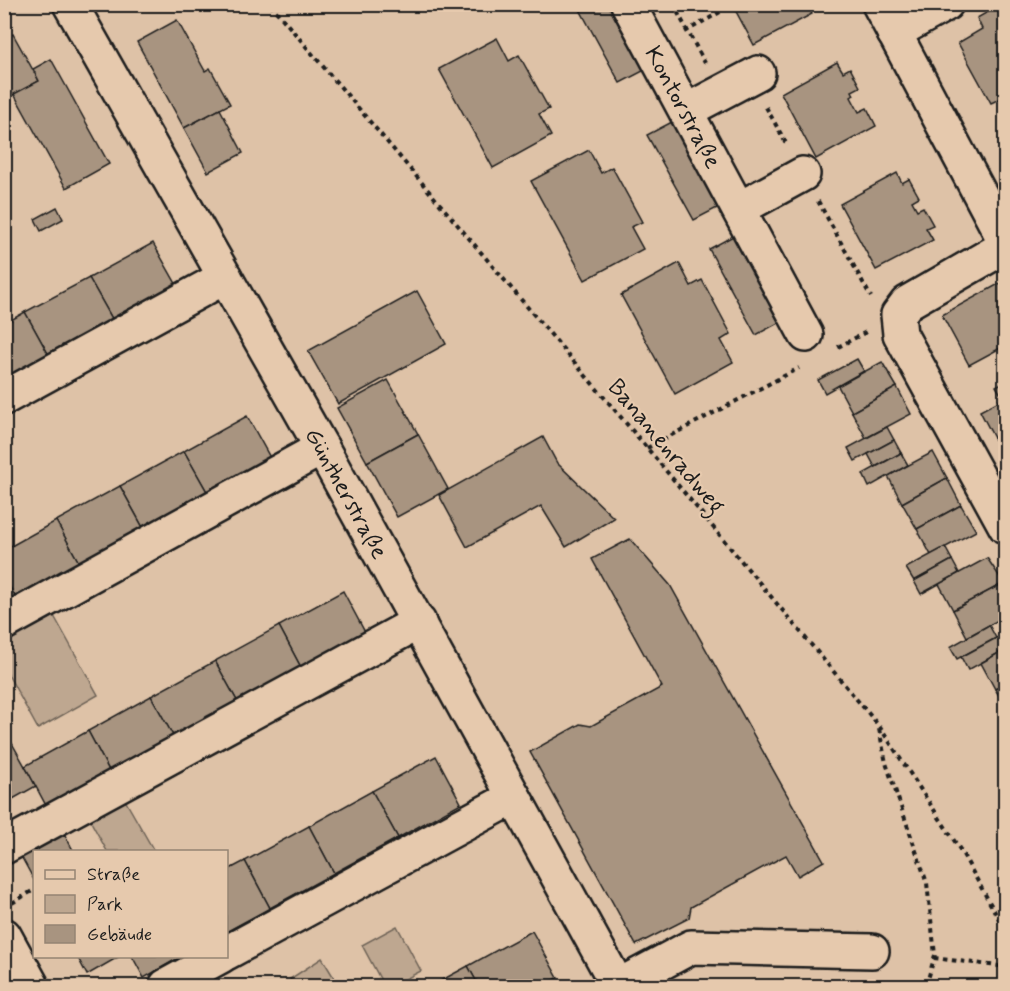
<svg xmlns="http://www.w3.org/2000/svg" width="1010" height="991" viewBox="0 0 1010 991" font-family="Mynerve,sans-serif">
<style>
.green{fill:#bea790;stroke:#6d6256;stroke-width:1.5}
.building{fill:#a89480;stroke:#1c1c1c;stroke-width:1.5}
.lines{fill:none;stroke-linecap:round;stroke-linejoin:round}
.minor-casing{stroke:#1c1c1c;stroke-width:38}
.path{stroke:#1c1c1c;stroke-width:4;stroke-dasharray:4.5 4.5;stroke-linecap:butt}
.minor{stroke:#e6c9ad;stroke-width:33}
.labels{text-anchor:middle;stroke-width:4.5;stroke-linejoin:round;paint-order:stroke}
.street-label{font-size:24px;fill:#1c1c1c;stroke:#e6c9ad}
</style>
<rect width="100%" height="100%" fill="#dec2a7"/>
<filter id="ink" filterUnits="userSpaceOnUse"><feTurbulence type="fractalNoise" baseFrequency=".0167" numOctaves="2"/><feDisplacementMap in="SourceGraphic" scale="12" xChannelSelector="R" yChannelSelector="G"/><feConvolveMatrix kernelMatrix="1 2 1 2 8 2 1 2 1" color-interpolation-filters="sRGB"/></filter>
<g filter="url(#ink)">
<g class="green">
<polygon points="54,616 98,695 38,729 5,669 5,642"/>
<polygon points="125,800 154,851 107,851 90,820"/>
<polygon points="397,926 421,971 392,986 384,986 362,945"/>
<polygon points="322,958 339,986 295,986 290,979"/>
</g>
<g class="building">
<polygon points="577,4 609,4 645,70 620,83"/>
<polygon points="732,4 806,4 812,14 754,45"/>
<polygon points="1002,4 1006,10 1006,96 991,103 958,43 982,29 977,18"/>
<polygon points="177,20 205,71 210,68 230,104 184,128 137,42"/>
<polygon points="13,34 39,81 4,100 4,39"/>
<polygon points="497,38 509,61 519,55 549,109 539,114 551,136 493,168 439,69"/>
<polygon points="51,59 109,164 66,188 14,94 39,81 33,69"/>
<polygon points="837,62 843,72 850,68 860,87 852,91 854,95 851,97 859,112 867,108 876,126 816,159 781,93"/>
<polygon points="220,109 243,153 208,172 184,128"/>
<polygon points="672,122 719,207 694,220 647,135"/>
<polygon points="589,150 601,173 612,167 642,222 631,227 643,249 585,280 531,181"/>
<polygon points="897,173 902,183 909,179 919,197 912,201 917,210 923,207 933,225 926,228 933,240 876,270 840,204"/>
<polygon points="57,207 63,219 41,231 35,219"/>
<polygon points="735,235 782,321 756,335 709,249"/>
<polygon points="153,243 179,289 115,324 89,278"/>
<polygon points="679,263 691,286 702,280 731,334 721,340 733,362 675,394 621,295"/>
<polygon points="89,278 115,324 51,359 25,312"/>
<polygon points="1006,280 1006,345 969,365 942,315"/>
<polygon points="417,291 446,344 338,404 308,351"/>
<polygon points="25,312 51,359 4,385 4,324"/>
<polygon points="857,359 864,371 825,393 818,380"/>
<polygon points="882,362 897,387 852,412 838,386"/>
<polygon points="388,380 418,434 367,462 337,408"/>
<polygon points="1006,381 1006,397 1003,398 996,386"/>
<polygon points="897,387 911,414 866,438 852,412"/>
<polygon points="1006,397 1006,432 994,438 980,411"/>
<polygon points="247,416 273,463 210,497 184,451"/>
<polygon points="887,427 894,440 855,461 848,448"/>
<polygon points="1006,432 1006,458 994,438"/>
<polygon points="418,434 448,489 397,517 367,462"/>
<polygon points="543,437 557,463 614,518 566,547 541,506 467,547 439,495"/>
<polygon points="894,440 901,453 875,467 868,454"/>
<polygon points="184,451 210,497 146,533 120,486"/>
<polygon points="933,452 947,478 902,503 888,476"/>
<polygon points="901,453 908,465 869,487 863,474"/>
<polygon points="947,478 961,505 917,529 902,503"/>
<polygon points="120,486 146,533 82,568 56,521"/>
<polygon points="961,505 976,531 931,555 917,529"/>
<polygon points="56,521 82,568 19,603 4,577 4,550"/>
<polygon points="630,539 670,585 824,861 798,876 786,855 691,907 689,918 636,945 530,752 580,724 591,726 662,687 592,559"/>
<polygon points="945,547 952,560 914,581 906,568"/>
<polygon points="987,558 1004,583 953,610 939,584"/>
<polygon points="952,560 959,573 921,594 914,581"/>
<polygon points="4,577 19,603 4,611"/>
<polygon points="1004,583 1006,586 1006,616 967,637 953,610"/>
<polygon points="343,591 368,638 304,673 279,626"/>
<polygon points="989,625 996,638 957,659 950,647"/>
<polygon points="279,626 304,673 241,708 215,661"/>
<polygon points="1000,636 1006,649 968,670 961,657"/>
<polygon points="1006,649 1006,683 995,689 981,663"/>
<polygon points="215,661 241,708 177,743 151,696"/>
<polygon points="1006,683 1006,707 995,689"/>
<polygon points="151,696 177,743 113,778 88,731"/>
<polygon points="4,729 36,786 4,804"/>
<polygon points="88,731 113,778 50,813 25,766"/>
<polygon points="436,756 461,803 398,838 372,791"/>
<polygon points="372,791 398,838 334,873 309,826"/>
<polygon points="58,822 74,852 34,852 34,880 15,845"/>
<polygon points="309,826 334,873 270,908 245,861"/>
<polygon points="245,861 270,908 226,932 226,871"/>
<polygon points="532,931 558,978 542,986 479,986 468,966"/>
<polygon points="77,956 120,956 87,975"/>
<polygon points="132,956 182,956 144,978"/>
<polygon points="468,966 479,986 431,986"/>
</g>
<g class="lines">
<g class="minor-casing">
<g id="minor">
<path id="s1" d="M70,4l252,444 296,538"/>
<path id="s2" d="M628,4l178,331"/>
<polyline points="879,4 1006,243"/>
<polyline points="894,33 946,4"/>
<polyline points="686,111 758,73"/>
<polyline points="739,209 803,174"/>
<polyline points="1006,246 907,303 898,315 900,334 1006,527"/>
<polyline points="4,398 225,277"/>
<polyline points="4,623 322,448"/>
<polyline points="4,847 419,622"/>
<polyline points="4,935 32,986"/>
<polyline points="226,953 514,797"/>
<polyline points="166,986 221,956"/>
<polyline points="618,986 691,947 872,951"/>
</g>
</g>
<g class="path">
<polyline points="270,4 642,442 879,726 961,851 1006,932"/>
<polyline points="673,4 705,63"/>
<polyline points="685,32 729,7"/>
<polyline points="766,107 787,145"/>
<polyline points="818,201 871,297"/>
<polyline points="838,347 868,331"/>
<polyline points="647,448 799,368"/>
<polyline points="879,729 886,763 927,883 935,955 926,986"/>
<polyline points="12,903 34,890"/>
<polyline points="934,958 1006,967"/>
</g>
<use href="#minor" class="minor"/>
</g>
</g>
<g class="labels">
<g class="street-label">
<text dy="8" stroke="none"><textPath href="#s2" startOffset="117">Kontorstraße</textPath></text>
<text transform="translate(667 446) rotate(50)" y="8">Bananenradweg</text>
<text dy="8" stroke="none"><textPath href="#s1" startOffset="562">Güntherstraße</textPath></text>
</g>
</g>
<rect width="1010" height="991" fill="none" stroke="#e6c9ad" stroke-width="24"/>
<rect x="12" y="12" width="986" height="967" fill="none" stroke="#1c1c1c" stroke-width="2" filter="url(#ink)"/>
<rect x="33" y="850" width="195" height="108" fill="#e6c9ad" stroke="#958473" stroke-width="1.5"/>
<rect x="45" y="870" width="30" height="9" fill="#e6c9ad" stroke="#958473" stroke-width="1.5"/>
<text x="87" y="880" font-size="18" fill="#1c1c1c">Straße</text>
<rect x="45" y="895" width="30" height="18" fill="#bea790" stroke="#958473" stroke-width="1.5"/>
<text x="87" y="910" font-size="18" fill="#1c1c1c">Park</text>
<rect x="45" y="925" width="30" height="18" fill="#a89480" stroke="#958473" stroke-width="1.5"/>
<text x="87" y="940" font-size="18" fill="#1c1c1c">Gebäude</text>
</svg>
